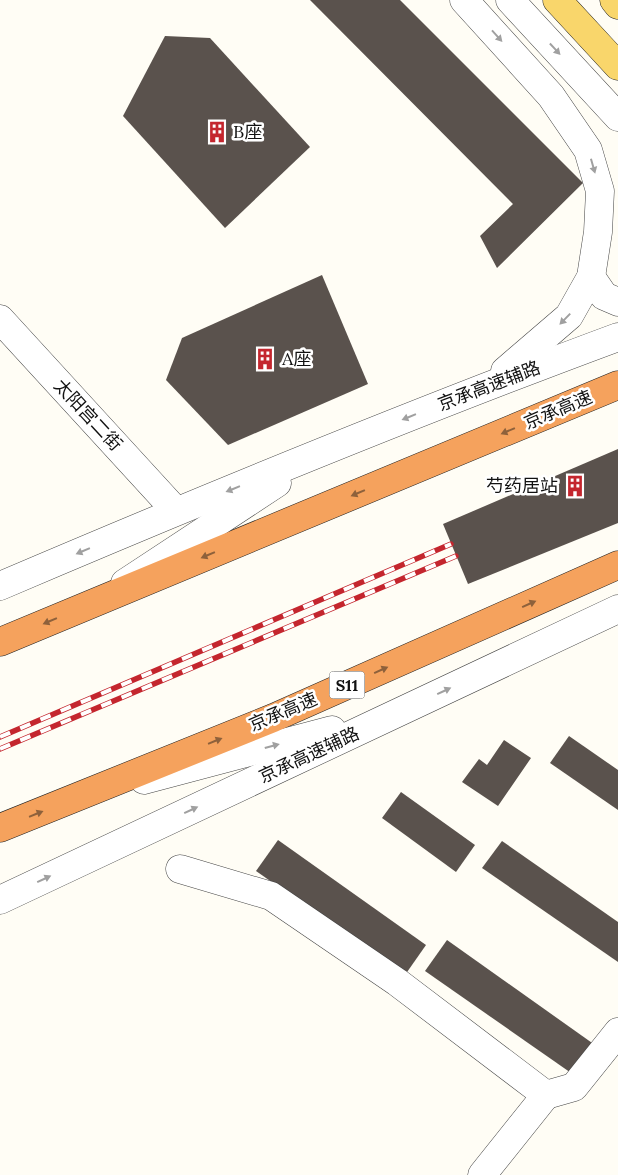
<svg xmlns="http://www.w3.org/2000/svg" width="618" height="1175" viewBox="0 0 618 1175" font-family="Lora,'Noto Sans SC',serif">
<style>
.building{fill:#5a524d}
.lines{fill:none;stroke-linecap:round;stroke-linejoin:round}
.minor-casing{stroke:#444;stroke-width:29}
.major-casing{stroke:#222;stroke-width:29}
.highway-casing{stroke:#222;stroke-width:29}
.minor{stroke:#fff;stroke-width:28}
.major{stroke:#f9d66b;stroke-width:28}
.highway{stroke:#f5a25d;stroke-width:28}
.rail-casing{stroke:#c4262e;stroke-width:5.5}
.rail{stroke:#fff;stroke-width:4;stroke-dasharray:11;stroke-linecap:butt}
.oneway{fill:#a0a0a0}
.oneway2{fill:#8e613b}
.labels{text-anchor:middle;stroke-width:5;stroke-linejoin:round;paint-order:stroke}
.shield{fill:#fff;stroke:#585858;stroke-width:1}
.shield-label{font-size:16px;font-weight:bold;fill:#111}
.poi-label{font-size:18px;fill:#111;stroke:#fff;text-anchor:start}
.street-label{font-size:18px;fill:#111;stroke:#fff}
</style>
<rect width="100%" height="100%" fill="#fffdf5"/>
<g class="building">
<polygon points="310,0 400,0 583,183 497,268 480,236 513,204"/>
<polygon points="165,36 210,38 310,147 225,228 123,116"/>
<polygon points="322,275 368,384 228,445 166,380 182,338"/>
<polygon points="618,449 618,523 468,584 443,524"/>
<polygon points="569,736 618,770 618,810 550,763"/>
<polygon points="504,740 531,758 498,806 462,782 479,759 487,765"/>
<polygon points="401,792 475,845 456,872 382,818"/>
<polygon points="278,840 426,945 405,975 256,871"/>
<polygon points="502,841 618,922 618,962 482,868"/>
<polygon points="447,940 595,1045 574,1075 425,971"/>
</g>
<g class="lines">
<g class="minor-casing">
<g id="minor">
<polyline points="464,0 551,96 588,150 600,191 598,232 591,277 569,316 505,371"/>
<polyline points="510,0 618,117"/>
<polyline points="591,277 604,296 618,302"/>
<polyline points="0,319 176,511"/>
<polyline points="125,583 277,483"/>
<path d="M0,586c204,-87 410,-172 618,-249"/>
<polyline points="144,780 332,730"/>
<polyline points="180,869 271,896 397,982 546,1095 574,1087 618,1032"/>
<polyline points="0,900 618,609"/>
<polyline points="482,1175 546,1095"/>
</g>
</g>
<g class="major-casing">
<g id="major">
<polyline points="557,0 618,66"/>
<polyline points="614,0 618,5"/>
</g>
</g>
<g class="highway-casing">
<g id="highway">
<polyline points="0,642 618,385"/>
<polyline points="0,828 273,718 618,565"/>
</g>
</g>
<use href="#minor" class="minor"/>
<use href="#major" class="major"/>
<use href="#highway" class="highway"/>
<g class="rail-casing">
<g id="rail">
<polyline points="0,737 451,544"/>
<polyline points="0,749 456,556"/>
</g>
</g>
<use href="#rail" class="rail"/>
</g>
<defs><path id="oneway-solid" d="M-6-.8H1V-3.2L6.5 0L1 3.2V.8H-6Z" transform="scale(1.25)"/></defs>
<g class="oneway">
<use href="#oneway-solid" transform="translate(497 36) rotate(48)"/>
<use href="#oneway-solid" transform="translate(555 49) rotate(47)"/>
<use href="#oneway-solid" transform="translate(593 166) rotate(74)"/>
<use href="#oneway-solid" transform="translate(565 319) rotate(134)"/>
<use href="#oneway-solid" transform="translate(409 417) rotate(158)"/>
<use href="#oneway-solid" transform="translate(233 489) rotate(158)"/>
<use href="#oneway-solid" transform="translate(83 551) rotate(157)"/>
<use href="#oneway-solid" transform="translate(444 691) rotate(-25)"/>
<use href="#oneway-solid" transform="translate(272 746) rotate(-15)"/>
<use href="#oneway-solid" transform="translate(191 810) rotate(-25)"/>
<use href="#oneway-solid" transform="translate(44 879) rotate(-25)"/>
</g>
<g class="oneway2">
<use href="#oneway-solid" transform="translate(508 431) rotate(157)"/>
<use href="#oneway-solid" transform="translate(358 493) rotate(157)"/>
<use href="#oneway-solid" transform="translate(208 555) rotate(157)"/>
<use href="#oneway-solid" transform="translate(529 604) rotate(-24)"/>
<use href="#oneway-solid" transform="translate(50 621) rotate(157)"/>
<use href="#oneway-solid" transform="translate(381 670) rotate(-24)"/>
<use href="#oneway-solid" transform="translate(215 741) rotate(-22)"/>
<use href="#oneway-solid" transform="translate(36 814) rotate(-22)"/>
</g>
<defs>
<g id="building-bare" transform="scale(1.725)"><path d="M-4-6H4V6H1V3H-1V6H-4ZM-2.5-4.3h1.7v1.8h-1.7ZM.8-4.3h1.7v1.8H.8ZM-2.5-1h1.7V.8h-1.7ZM.8-1h1.7V.8H.8Z" fill="#c4262e" stroke="#fff" stroke-width="2.5" paint-order="stroke"/></g>
</defs>
<g fill-rule="evenodd">
<use href="#building-bare" x="217" y="132"/>
<use href="#building-bare" x="265" y="359"/>
<use href="#building-bare" x="575" y="486"/>
</g>
<g class="labels">
<rect class="shield" x="329.5" y="671.5" width="35" height="27" rx="4"/>
<g class="shield-label">
<text x="347" y="691">S11</text>
</g>
<g class="poi-label">
<text x="233" y="138">B座</text>
<text x="282" y="365">A座</text>
<text x="558" y="492" text-anchor="end">芍药居站</text>
</g>
<g class="street-label">
<text transform="translate(489 386) rotate(-21)" y="6">京承高速辅路</text>
<text transform="translate(558 410) rotate(-23)" y="6">京承高速</text>
<text transform="translate(88 415) rotate(47)" y="6">太阳宫二街</text>
<text transform="translate(283 712) rotate(-23)" y="6">京承高速</text>
<text transform="translate(309 755) rotate(-25)" y="6">京承高速辅路</text>
</g>
</g>
</svg>
